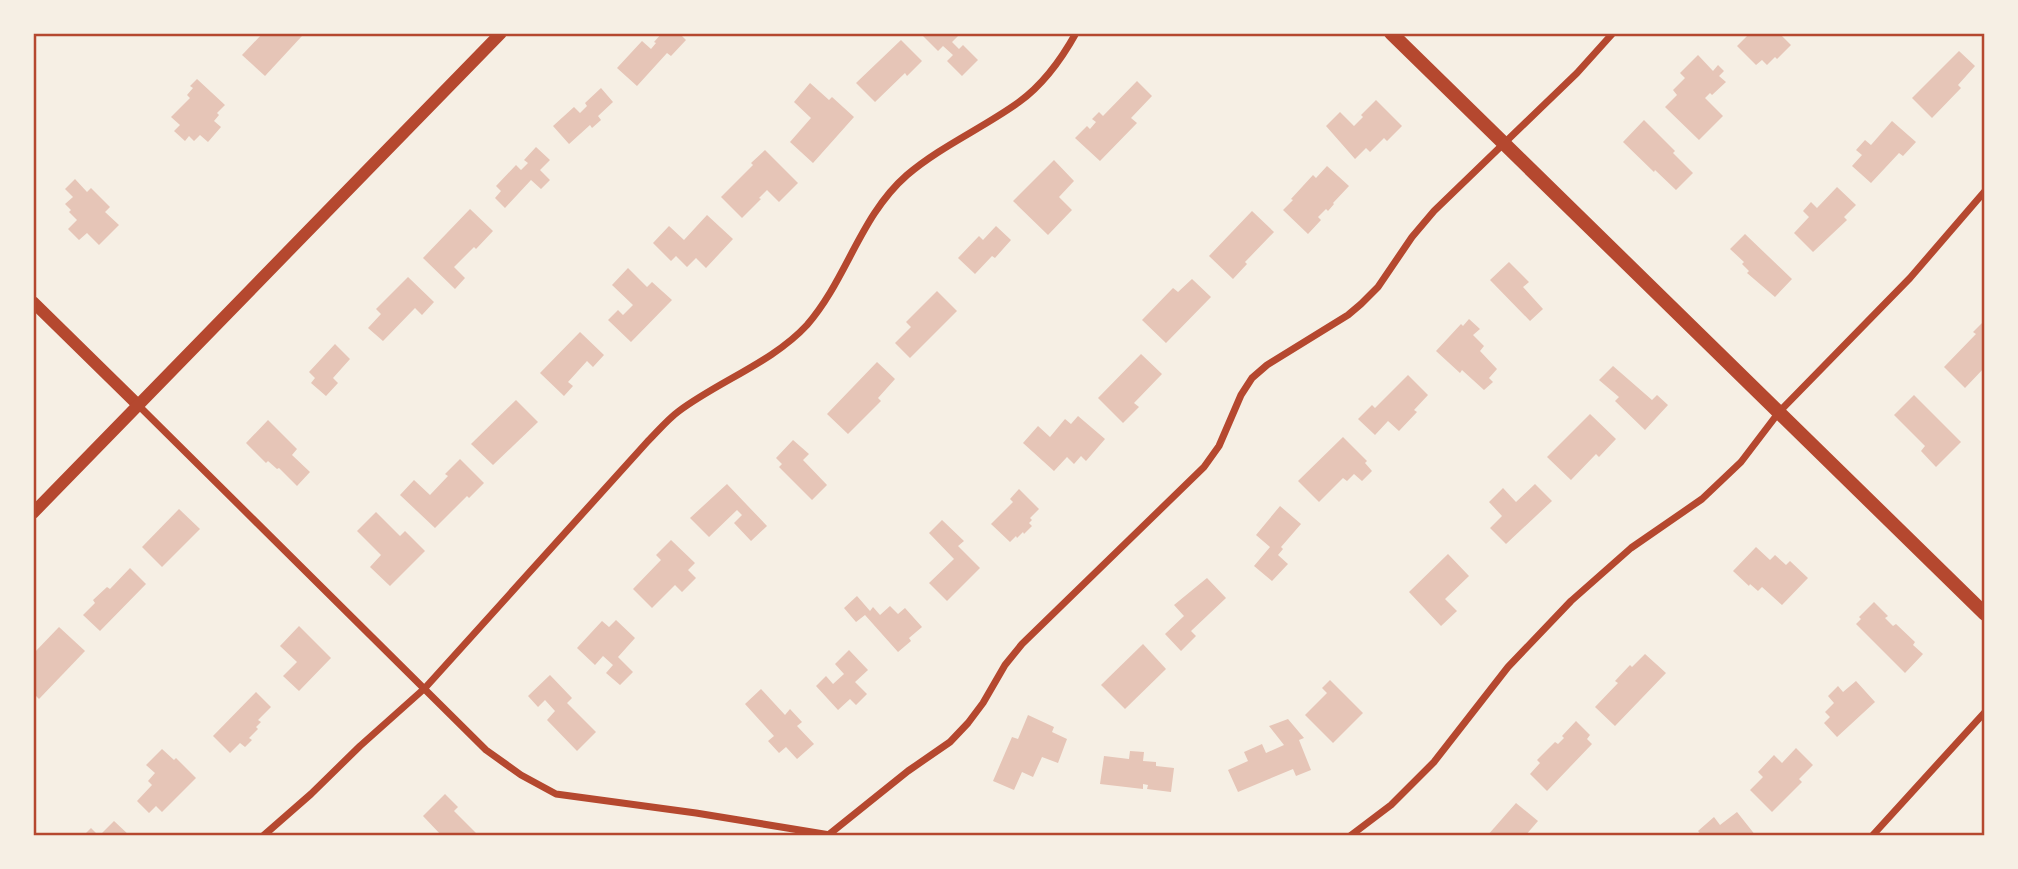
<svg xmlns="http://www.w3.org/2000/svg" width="2018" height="869" viewBox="0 0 2018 869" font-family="'Public Sans',sans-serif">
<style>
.building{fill:#e6c5b7}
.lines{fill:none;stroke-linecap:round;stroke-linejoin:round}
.minor{stroke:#b5482f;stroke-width:7}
.tertiary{stroke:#b5482f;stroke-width:12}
.secondary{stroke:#b5482f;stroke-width:14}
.neatline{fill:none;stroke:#b5482f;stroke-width:2.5}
</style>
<rect width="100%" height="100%" fill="#f6efe4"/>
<g class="building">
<polygon points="263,33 299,33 302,36 265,76 242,55"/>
<polygon points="662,33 679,33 686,40 671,56 667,53 637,86 617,68 642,41 651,49 656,43 654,42"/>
<polygon points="920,33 961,33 952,42 959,49 963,45 978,60 962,76 947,61 953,55 943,46 938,51"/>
<polygon points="1750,33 1779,33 1791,45 1777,59 1775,57 1767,65 1762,60 1756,65 1737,46"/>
<polygon points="901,40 922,61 907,76 905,73 875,102 856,83"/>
<polygon points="1959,51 1975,66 1958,85 1961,88 1932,118 1912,98"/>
<polygon points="1698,55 1713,71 1718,65 1724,71 1719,76 1726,82 1712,95 1710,93 1705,98 1723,116 1699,140 1665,107 1677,95 1673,90 1685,78 1680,73"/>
<polygon points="197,79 225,105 217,113 219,115 214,121 221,127 208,142 200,135 194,141 189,136 185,141 174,131 180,125 171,117 190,98 187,95 193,88 190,86"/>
<polygon points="1137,81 1152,96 1131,118 1137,123 1100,161 1075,138 1087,126 1090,129 1096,122 1092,119 1099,112 1103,116"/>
<polygon points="810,83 829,100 832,97 854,117 813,163 790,142 811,118 794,102"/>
<polygon points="601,88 613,102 598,116 601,120 592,128 590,125 569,144 553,126 574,107 580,113 587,106 585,103"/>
<polygon points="1376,100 1402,126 1387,141 1384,138 1370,152 1366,148 1355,159 1326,126 1340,112 1354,126 1363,117 1361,115"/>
<polygon points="1644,120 1675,151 1673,153 1693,173 1676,190 1655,170 1654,172 1623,142"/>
<polygon points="1892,121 1916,142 1903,156 1899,153 1871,183 1852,166 1862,155 1856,150 1865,140 1871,145"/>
<polygon points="536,147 550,160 540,170 550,180 541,189 531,180 505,208 495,198 501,191 496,186 516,165 521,170 528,163 524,160"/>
<polygon points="765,150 798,183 779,202 767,190 759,198 761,199 742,218 721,197 753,165 751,163"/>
<polygon points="1054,160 1074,181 1059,197 1072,210 1048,235 1013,201"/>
<polygon points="1327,166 1349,186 1333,203 1334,204 1328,211 1326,209 1318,217 1321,220 1308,234 1283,210 1293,200 1291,199 1313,175 1316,178"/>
<polygon points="75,179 87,192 91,188 110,207 105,212 119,225 99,245 87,233 79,240 68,229 77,220 69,212 71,210 65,204 73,197 65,189"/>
<polygon points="1837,187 1856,205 1844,217 1847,220 1813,252 1794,233 1809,217 1803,211 1811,202 1817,208"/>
<polygon points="470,209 493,231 476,249 474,247 454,267 465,278 455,289 423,258"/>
<polygon points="1252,211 1274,232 1245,262 1247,264 1233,279 1209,256"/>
<polygon points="707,215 733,239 706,268 696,258 687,267 676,256 671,261 653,243 669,226 684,240"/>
<polygon points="996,226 1011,240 995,258 992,256 975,274 958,258 979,236 983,240"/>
<polygon points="1745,234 1792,279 1775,297 1747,273 1749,271 1742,264 1744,262 1730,249"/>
<polygon points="1509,262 1529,282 1523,287 1543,309 1530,321 1490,280"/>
<polygon points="628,268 647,287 652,282 672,300 631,342 608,320 618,310 623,315 633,305 612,285"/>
<polygon points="408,277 434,302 422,315 415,308 383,341 368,328 381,314 376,309"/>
<polygon points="1192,279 1211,297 1166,343 1142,320 1173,288 1178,292"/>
<polygon points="937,291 957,311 910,358 895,343 911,327 906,322"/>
<polygon points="1469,319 1480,329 1473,335 1484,346 1480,351 1497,369 1489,378 1493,382 1484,390 1462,370 1460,373 1436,351 1461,324 1463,326"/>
<polygon points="1985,320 1985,367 1965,388 1944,367 1976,334 1973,332"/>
<polygon points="580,332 604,355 593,367 587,361 568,382 573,386 564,396 540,373"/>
<polygon points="335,344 350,359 333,378 338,383 326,396 311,383 315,378 309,372"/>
<polygon points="1141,354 1162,374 1134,403 1139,407 1123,423 1098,398"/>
<polygon points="877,362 895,379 878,398 881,401 848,434 827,414"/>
<polygon points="1613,366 1652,400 1657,395 1668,405 1645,430 1615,401 1619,397 1599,380"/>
<polygon points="1408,375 1428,395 1414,410 1417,412 1399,431 1388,421 1375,435 1358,419 1372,405 1375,408"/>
<polygon points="1914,395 1961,442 1936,467 1921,451 1925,446 1894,415"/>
<polygon points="516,400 538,422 493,465 471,444"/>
<polygon points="1590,414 1616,439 1599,457 1596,454 1571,480 1547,457"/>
<polygon points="1078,416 1105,439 1086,461 1081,456 1074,464 1067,457 1054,471 1023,443 1038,426 1050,437 1065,419 1071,424"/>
<polygon points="268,420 297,449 292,455 310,472 297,486 279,468 277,469 268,461 266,463 246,443"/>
<polygon points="1343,437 1367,461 1365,463 1372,471 1362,481 1354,474 1347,481 1343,478 1319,502 1298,481"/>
<polygon points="793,440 809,454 803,460 827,485 812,500 779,467 782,464 776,458"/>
<polygon points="460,459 484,483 469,498 467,496 435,528 400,495 414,480 430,495 448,476 445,474"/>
<polygon points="727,484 767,526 751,541 734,523 742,515 737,510 709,537 690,518"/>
<polygon points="1535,484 1552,501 1506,544 1490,528 1502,516 1489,502 1503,488 1516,502"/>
<polygon points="1019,489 1039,509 1030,518 1032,520 1029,523 1032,526 1024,534 1023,532 1017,538 1016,536 1010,542 991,524 1013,502 1010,499"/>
<polygon points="1280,506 1301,524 1281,547 1283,549 1278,555 1288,564 1272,581 1254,566 1270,547 1256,535"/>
<polygon points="179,509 200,529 162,567 142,547"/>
<polygon points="376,512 400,536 405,531 425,551 390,586 370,567 381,555 357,531"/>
<polygon points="942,520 964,541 958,546 980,568 947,601 929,583 954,559 929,533"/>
<polygon points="671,540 695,563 688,570 696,578 682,592 675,585 652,608 633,589 661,560 656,555"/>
<polygon points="1756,547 1770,560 1775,555 1786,565 1790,561 1808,578 1782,605 1762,587 1758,591 1750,584 1749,586 1733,571"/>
<polygon points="1448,554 1469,576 1445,599 1457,611 1441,626 1409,592"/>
<polygon points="130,568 146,584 100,631 83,615 95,603 93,600 107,587 110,589"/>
<polygon points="1207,578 1226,598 1191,631 1196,636 1181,651 1165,634 1184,616 1174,605"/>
<polygon points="857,596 870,611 873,607 880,615 890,606 898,614 905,608 922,627 909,638 911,641 898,652 865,615 856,622 844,608"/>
<polygon points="1874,602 1888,616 1885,618 1893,626 1896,624 1915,642 1913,645 1923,654 1905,673 1856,624 1861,619 1859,617"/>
<polygon points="616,620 635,638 618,657 633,672 620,685 606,673 613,665 603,656 595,665 577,648 602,621 609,627"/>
<polygon points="299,626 331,658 299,691 283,676 297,662 280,646"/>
<polygon points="59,627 85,651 39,699 33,693 33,654"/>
<polygon points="1143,644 1166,669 1125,709 1101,685"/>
<polygon points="849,650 868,670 855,682 867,694 856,705 850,699 838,710 816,686 826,676 833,684 844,674 835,664"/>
<polygon points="1645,654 1666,673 1615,726 1595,707 1618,683 1615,681 1630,665 1632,667"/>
<polygon points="550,675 572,698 567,703 596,732 577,751 547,720 555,711 545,700 538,707 528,696"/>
<polygon points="1330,680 1363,713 1333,743 1305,715 1327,693 1322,688"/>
<polygon points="1856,681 1875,702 1837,737 1824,723 1830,717 1825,712 1834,703 1828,696 1838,686 1843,692"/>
<polygon points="761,689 785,715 790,709 802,722 797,726 814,744 797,759 786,747 779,753 768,741 774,736 745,704"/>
<polygon points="256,692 271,707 258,720 261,722 256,727 258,729 249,738 252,740 245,747 240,743 230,753 213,736"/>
<polygon points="1028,715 1054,727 1052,732 1067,739 1058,763 1042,757 1033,777 1022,772 1014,790 993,781 1012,737 1018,739"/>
<polygon points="1288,719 1304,738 1299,740 1311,770 1296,776 1293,769 1238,792 1228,770 1248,761 1244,752 1262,744 1266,753 1284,745 1269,726"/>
<polygon points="1576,721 1590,735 1587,739 1592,744 1547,791 1530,774 1540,763 1537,760 1555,742 1558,744 1564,738 1562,736"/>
<polygon points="1796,748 1813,765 1799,779 1802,782 1772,812 1750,790 1763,777 1758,772 1774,755 1782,763"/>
<polygon points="162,749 174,760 176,758 196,778 162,812 156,806 149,813 137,801 152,785 148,781 155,773 146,765"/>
<polygon points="1130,751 1144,752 1143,761 1156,762 1156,766 1174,768 1171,792 1147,789 1148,785 1143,784 1143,789 1100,784 1104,756 1129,759"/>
<polygon points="445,794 458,807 454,811 479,836 442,836 423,816"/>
<polygon points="1516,803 1538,821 1525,836 1487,836"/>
<polygon points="1737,812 1756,836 1702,836 1698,831 1714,817 1720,825"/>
<polygon points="114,821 130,836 83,836 91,828 99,836"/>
</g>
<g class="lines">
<g class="minor">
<polyline points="138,405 486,750 521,775 556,794 696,813 830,835"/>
<path d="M263,836l48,-42 49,-48 65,-58 223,-247c10,-10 20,-22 31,-30 40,-30 94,-49 128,-86 40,-46 53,-109 100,-150 34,-29 76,-47 112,-73 25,-18 42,-42 57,-69"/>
<polyline points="827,836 908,771 950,742 968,723 983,703 1005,665 1022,644 1204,467 1219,446 1241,395 1252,378 1267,365 1348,315 1361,304 1378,287 1412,237 1434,211 1577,73 1613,33"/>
<polyline points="1350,836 1391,805 1434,762 1508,667 1571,601 1631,548 1702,499 1741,462 1779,412 1910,278 1985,191"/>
<polyline points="1872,836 1985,712"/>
</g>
<g class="tertiary">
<polyline points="33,302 138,405"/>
<polyline points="33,513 501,33"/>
</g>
<polyline class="secondary" points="1391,33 1985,614"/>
</g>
<rect width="2018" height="869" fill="none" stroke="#f6efe4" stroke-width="70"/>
<rect x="35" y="35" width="1948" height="799" class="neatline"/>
</svg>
